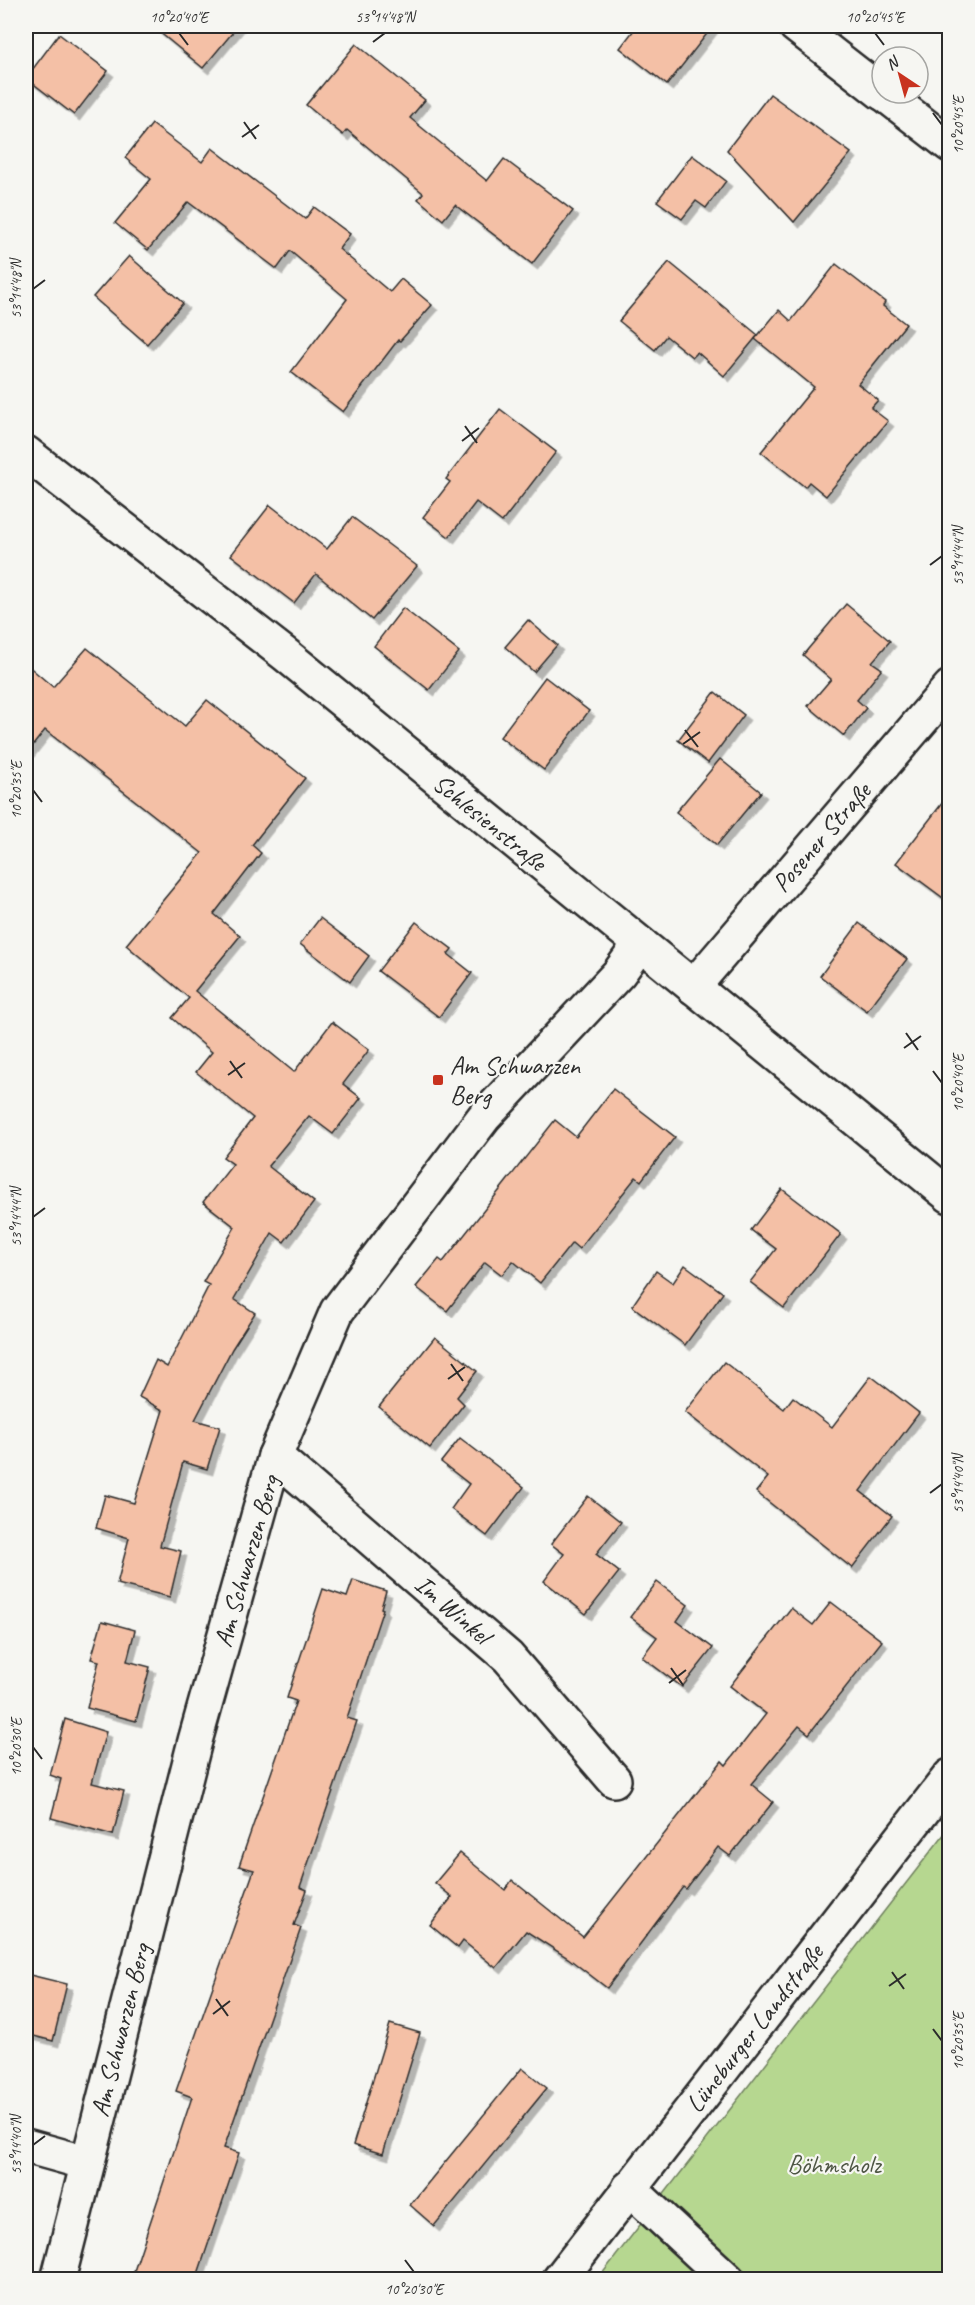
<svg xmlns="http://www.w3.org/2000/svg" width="975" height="2305" viewBox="0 0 975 2305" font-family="Caveat,sans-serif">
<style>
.green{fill:#b6d790;stroke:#70815e;stroke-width:1.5}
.building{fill:#f4c0a6;stroke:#2b2b2b;stroke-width:1.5;filter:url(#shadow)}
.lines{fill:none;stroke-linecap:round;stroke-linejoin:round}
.minor-casing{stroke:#2b2b2b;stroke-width:38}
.major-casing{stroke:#2b2b2b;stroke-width:38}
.minor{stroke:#f6f6f2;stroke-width:33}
.major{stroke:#f6f6f2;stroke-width:33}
.ticks{fill:none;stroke:#2b2b2b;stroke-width:2}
.poi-dot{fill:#c8321e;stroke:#f6f6f2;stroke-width:2}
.labels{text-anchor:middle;stroke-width:4.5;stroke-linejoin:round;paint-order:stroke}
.street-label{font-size:26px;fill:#2b2b2b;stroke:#f6f6f2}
.poi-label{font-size:26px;fill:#2b2b2b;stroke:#f6f6f2;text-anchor:start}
.park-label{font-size:26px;fill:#4e5644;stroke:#f6f6f2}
.neatline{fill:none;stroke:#2b2b2b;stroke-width:2}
.ticks-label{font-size:15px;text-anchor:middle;fill:#2b2b2b}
</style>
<defs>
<filter id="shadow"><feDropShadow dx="5.5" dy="5.5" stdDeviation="0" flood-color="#0004"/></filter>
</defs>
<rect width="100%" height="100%" fill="#f6f6f2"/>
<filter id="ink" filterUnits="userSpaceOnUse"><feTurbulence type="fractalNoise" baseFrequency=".0167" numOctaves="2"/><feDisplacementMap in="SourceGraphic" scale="12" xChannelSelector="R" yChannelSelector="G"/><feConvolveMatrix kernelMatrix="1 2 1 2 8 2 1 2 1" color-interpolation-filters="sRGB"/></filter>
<g filter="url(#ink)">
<polygon class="green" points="949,1828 949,2279 598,2279"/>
<g class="building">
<polygon points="152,26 238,26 203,68"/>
<polygon points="637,26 713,26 667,85 620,48"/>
<polygon points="59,34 108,71 74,115 26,78"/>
<polygon points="356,44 425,100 410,118 487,181 504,159 573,211 532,264 455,205 443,220 418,199 423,193 347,130 343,135 306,105"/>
<polygon points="770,94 851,153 794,222 727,150"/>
<polygon points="152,124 202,162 212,148 305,219 314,207 350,234 339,249 390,292 401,279 432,305 400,341 398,340 343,412 291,372 347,299 290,251 277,269 188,202 148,250 115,223 151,179 125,158"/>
<polygon points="692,155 726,181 706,208 696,201 682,219 657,201"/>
<polygon points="129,256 183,303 147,344 93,297"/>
<polygon points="669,262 758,335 724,376 697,352 692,357 666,336 655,350 619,321"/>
<polygon points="836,264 885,302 883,306 906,324 858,384 878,400 871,408 888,421 826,496 809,482 805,487 761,452 814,387 755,339 779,310 791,321"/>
<polygon points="500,409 556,452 502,522 476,502 449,537 423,517 450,482 446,479"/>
<polygon points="270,505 327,549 352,517 417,566 372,620 316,574 294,603 231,555"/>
<polygon points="846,604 890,641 872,662 882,669 857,700 866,708 844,736 808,706 831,679 803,655"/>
<polygon points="403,608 459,652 429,690 374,646"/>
<polygon points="528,620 557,645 534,672 505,647"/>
<polygon points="87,648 185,726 207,700 305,778 252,845 261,853 214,914 240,936 195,991 294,1072 332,1022 369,1050 343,1084 361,1098 333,1134 309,1116 268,1166 314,1202 284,1242 272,1233 234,1299 255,1313 232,1349 195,1420 220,1427 207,1469 183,1462 160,1546 181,1551 170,1597 117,1584 129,1538 96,1528 105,1495 134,1503 163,1410 139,1397 156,1360 167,1367 209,1285 203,1282 235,1227 203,1202 233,1164 223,1157 253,1118 196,1072 212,1052 172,1018 189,998 126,945 202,853 45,730 26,754 26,664 53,687"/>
<polygon points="545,677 589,711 544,770 500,737"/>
<polygon points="715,692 744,715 708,763 678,740"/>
<polygon points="720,759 761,792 717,845 676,812"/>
<polygon points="950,793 950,903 896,863"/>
<polygon points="320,918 369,956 350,982 300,944"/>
<polygon points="416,922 452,949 448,954 472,973 439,1017 378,971"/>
<polygon points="859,923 907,959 867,1011 820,976"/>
<polygon points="613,1089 675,1137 641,1181 636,1177 579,1249 572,1243 540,1283 513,1261 502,1275 485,1262 447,1311 416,1287 439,1259 443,1262 555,1120 576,1137"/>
<polygon points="782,1189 841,1234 784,1308 750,1282 776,1249 751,1230"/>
<polygon points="685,1265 723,1293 685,1345 632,1306 656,1271 673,1283"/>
<polygon points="435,1337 477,1371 457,1397 464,1404 430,1448 379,1407"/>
<polygon points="724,1362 784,1409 793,1397 832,1427 871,1376 919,1413 860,1491 892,1516 852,1568 756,1492 768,1477 685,1412"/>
<polygon points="460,1438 524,1487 487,1536 451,1509 469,1484 441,1462"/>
<polygon points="588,1496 621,1522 596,1554 619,1572 586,1614 544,1581 564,1554 551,1544"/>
<polygon points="353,1580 386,1591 381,1608 383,1609 347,1718 357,1721 300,1887 307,1890 294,1925 301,1928 224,2148 239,2153 196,2280 131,2280 192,2097 176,2091 254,1870 239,1866 296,1701 287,1698 295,1673 323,1589 347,1597"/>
<polygon points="657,1582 688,1605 677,1621 713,1648 682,1687 642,1657 657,1637 630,1617"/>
<polygon points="831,1602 882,1641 809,1734 799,1726 751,1784 773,1802 730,1856 718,1847 686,1889 683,1887 607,1988 568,1958 526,1931 496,1968 463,1941 458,1948 430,1925 452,1897 435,1883 460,1853 505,1890 512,1880 583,1937 722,1761 726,1765 766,1714 730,1686 791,1608 813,1625"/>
<polygon points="102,1621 135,1630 127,1661 150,1667 136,1721 87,1708 99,1661 91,1659"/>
<polygon points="65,1719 106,1732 92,1783 124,1791 113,1835 51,1818 61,1779 50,1775"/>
<polygon points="26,1974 67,1984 53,2041 26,2034"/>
<polygon points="390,2024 420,2033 383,2154 353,2145"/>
<polygon points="522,2068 547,2088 434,2226 410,2205"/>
</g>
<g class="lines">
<g class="minor-casing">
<g id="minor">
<polyline points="796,26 882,93"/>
<polyline points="883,93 950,145"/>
<polyline points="26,453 286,655 950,1196"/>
<polyline points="693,987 950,687"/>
<polyline points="275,1456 508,1657 614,1780"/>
<polyline points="26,2146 87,2163"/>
<polyline points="629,2188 728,2280"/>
<polyline points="58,2280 195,1741 275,1456 337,1311 484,1117 619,973 640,944"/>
</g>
</g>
<g class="major-casing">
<polyline id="major" points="559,2280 950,1776"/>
</g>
<use href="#minor" class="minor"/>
<use href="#major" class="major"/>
</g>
</g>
<path class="ticks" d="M179,33l9,12M875,33l9,12M373,42l12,-9M933,113l9,12M244,122l12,17M242,137l17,-12M33,289l12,-9M465,426l12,17M462,441l17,-13M930,565l12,-9M685,730l13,17M683,744l17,-12M33,790l9,12M906,1033l12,17M904,1048l17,-12M230,1061l12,17M933,1071l9,12M228,1075l17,-12M33,1217l12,-9M451,1364l12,17M448,1379l17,-12M930,1493l12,-9M671,1668l12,17M669,1683l17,-13M33,1747l9,12M892,1972l12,17M889,1986l17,-12M216,1999l12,17M213,2014l17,-13M933,2029l9,12M33,2145l12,-9M405,2260l9,12"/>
<rect class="poi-dot" x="432" y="1074" width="12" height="12" rx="3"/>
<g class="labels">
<g class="street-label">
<text transform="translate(490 822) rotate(39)" y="9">Schlesienstraße</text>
<text transform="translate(821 837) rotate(-49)" y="9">Posener Straße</text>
<text transform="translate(246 1561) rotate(-74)" y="9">Am Schwarzen Berg</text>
<text transform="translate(453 1609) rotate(41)" y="9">Im Winkel</text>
<text transform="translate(754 2028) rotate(-52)" y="9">Lüneburger Landstraße</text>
<text transform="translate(120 2030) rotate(-76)" y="9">Am Schwarzen Berg</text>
</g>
<g class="poi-label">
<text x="450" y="1074">Am Schwarzen<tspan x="450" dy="30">Berg</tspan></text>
</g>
<g class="park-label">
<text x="834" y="2173">Böhmsholz</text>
</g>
</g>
<rect width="975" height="2305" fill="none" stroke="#f6f6f2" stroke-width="66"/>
<g transform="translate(900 75) rotate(324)"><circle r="28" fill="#f6f6f2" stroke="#a5a5a2" stroke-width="1.5"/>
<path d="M0-4.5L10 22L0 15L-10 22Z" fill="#c8321e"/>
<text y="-9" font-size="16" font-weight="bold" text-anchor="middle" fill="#2b2b2b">N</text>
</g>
<rect x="33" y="33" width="909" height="2239" class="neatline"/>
<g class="ticks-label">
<text x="179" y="22">10°20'40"E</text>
<text x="385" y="22">53°14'48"N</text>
<text x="875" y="22">10°20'45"E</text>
<text transform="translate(958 125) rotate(-90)" y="5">10°20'45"E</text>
<text transform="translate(16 289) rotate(-90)" y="5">53°14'48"N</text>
<text transform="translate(958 556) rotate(-90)" y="5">53°14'44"N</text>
<text transform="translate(16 790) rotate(-90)" y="5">10°20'35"E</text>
<text transform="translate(958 1083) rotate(-90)" y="5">10°20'40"E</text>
<text transform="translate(16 1217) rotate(-90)" y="5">53°14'44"N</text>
<text transform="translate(958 1484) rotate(-90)" y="5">53°14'40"N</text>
<text transform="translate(16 1747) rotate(-90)" y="5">10°20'30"E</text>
<text transform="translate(958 2041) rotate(-90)" y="5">10°20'35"E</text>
<text transform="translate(16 2145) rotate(-90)" y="5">53°14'40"N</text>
<text x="414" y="2294">10°20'30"E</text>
</g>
</svg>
